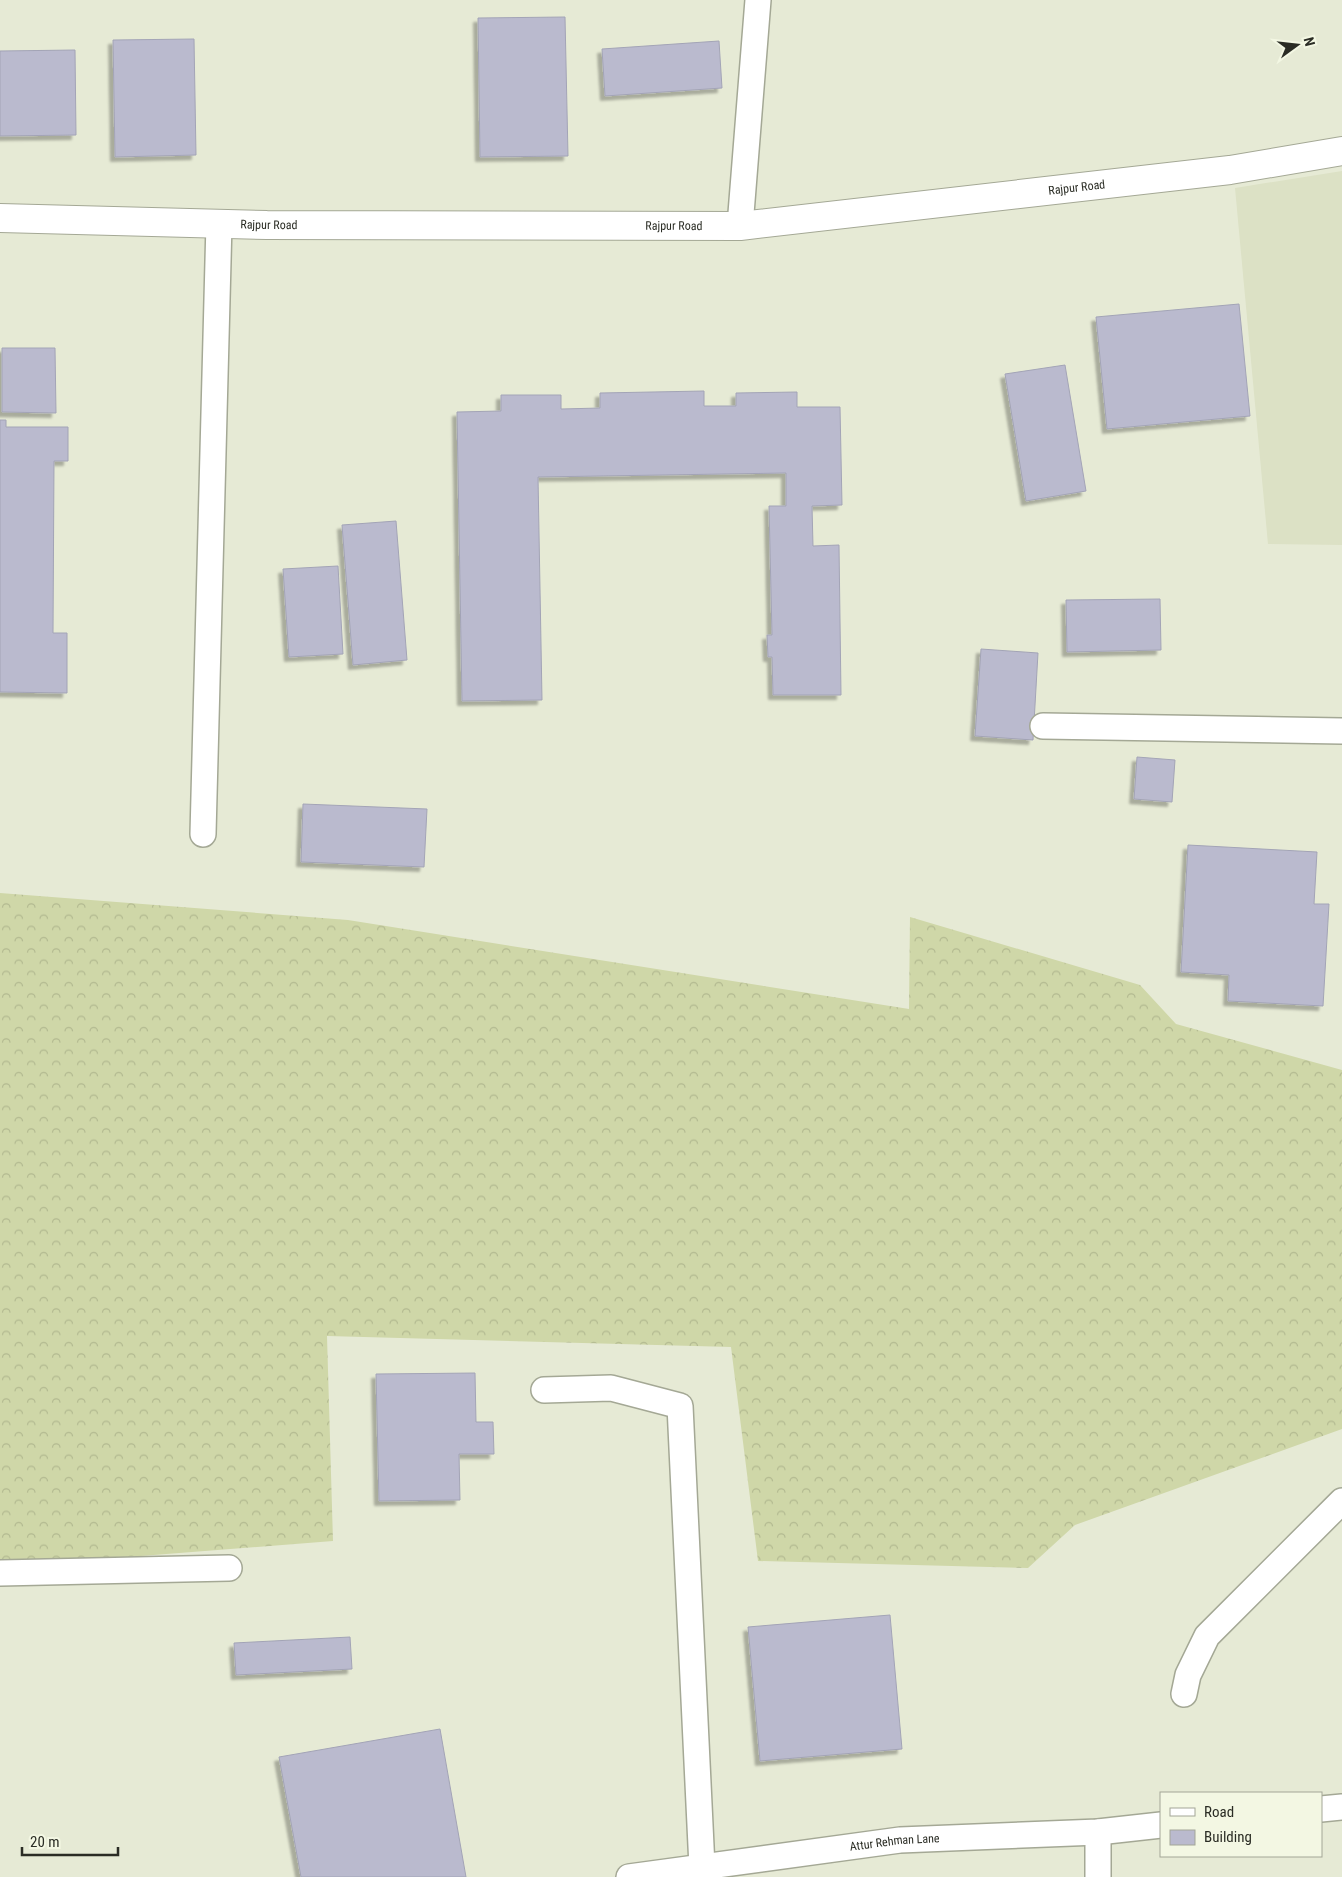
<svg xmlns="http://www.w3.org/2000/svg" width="1342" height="1877" viewBox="0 0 1342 1877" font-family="'Roboto Condensed',sans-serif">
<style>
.built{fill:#dce1c5}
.forest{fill:url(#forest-crowns)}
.building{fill:#babace;stroke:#a3a4b6;filter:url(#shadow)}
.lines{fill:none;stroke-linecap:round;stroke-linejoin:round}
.minor-casing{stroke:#a4a895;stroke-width:28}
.tertiary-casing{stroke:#a4a895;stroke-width:30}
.minor{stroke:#fff;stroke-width:25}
.tertiary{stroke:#fff;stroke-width:28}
.labels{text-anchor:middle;stroke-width:5;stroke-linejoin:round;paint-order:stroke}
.street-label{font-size:12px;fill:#2a2c24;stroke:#f3f7e3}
</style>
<defs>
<pattern id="forest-crowns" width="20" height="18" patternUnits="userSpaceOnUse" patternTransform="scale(1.25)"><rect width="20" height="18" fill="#cfd7a8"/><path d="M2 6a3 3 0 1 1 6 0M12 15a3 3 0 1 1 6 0" fill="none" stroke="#b2b990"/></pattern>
<filter id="shadow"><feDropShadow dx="-4.5" dy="4.5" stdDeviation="1" flood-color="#0004"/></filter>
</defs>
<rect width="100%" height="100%" fill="#e6ead5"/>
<polygon class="built" points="1342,171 1342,545 1268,544 1235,188"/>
<polygon class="forest" points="0,893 348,920 909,1009 910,917 1140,985 1176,1024 1342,1070 1342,1429 1075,1525 1028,1568 758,1561 731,1347 327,1336 333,1541 0,1567"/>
<g class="building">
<polygon points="565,17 568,156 480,157 478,18"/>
<polygon points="194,39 196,155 115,157 113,40"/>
<polygon points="719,41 722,88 605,96 602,49"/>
<polygon points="75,50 76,135 0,136 0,51"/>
<polygon points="1239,304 1250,416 1107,429 1096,317"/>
<polygon points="2,348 55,348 56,413 2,412"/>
<polygon points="1065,365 1086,491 1026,501 1005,374"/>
<polygon points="704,391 704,406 736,406 736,393 797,392 797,407 840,407 842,505 812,506 813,546 839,545 841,695 773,695 772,657 768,657 767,635 772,635 769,506 786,506 786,473 538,477 542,700 462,701 457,412 501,411 501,395 561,395 561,409 600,408 600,393"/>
<polygon points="0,420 6,420 6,427 68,427 68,461 54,461 53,633 67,633 67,693 0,692"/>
<polygon points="396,521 407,660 353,665 342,525"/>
<polygon points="338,566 343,654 289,657 283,569"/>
<polygon points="1160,599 1161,650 1067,652 1066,600"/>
<polygon points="981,649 1038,653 1033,740 975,736"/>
<polygon points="1137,757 1175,760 1172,802 1134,799"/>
<polygon points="303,804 427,809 424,867 301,862"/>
<polygon points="1188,845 1317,852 1314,904 1329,904 1323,1006 1228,1001 1229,975 1181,972"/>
<polygon points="475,1373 476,1422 493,1422 494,1454 459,1454 460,1500 379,1501 376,1374"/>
<polygon points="890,1615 902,1749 760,1761 748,1627"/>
<polygon points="350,1637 352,1669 236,1675 234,1643"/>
<polygon points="440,1729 466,1877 301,1877 279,1757"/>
</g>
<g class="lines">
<g class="minor-casing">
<g id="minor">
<polyline points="740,226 758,0"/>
<polyline points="1043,726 1342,731"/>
<polyline points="203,834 219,223"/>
<polyline points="544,1390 611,1388 680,1406 702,1867"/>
<polyline points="0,1573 229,1568"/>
<polyline points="1184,1694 1188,1675 1207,1636 1342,1501"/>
<polyline points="1321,1809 1342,1807"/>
<polyline points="1098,1832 1098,1877"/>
<path id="s1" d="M629,1877l271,-37 198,-8 63,-7"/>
</g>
</g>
<g class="tertiary-casing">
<g id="tertiary">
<path id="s2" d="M0,218l267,7 473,1 490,-56 112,-19"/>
</g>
</g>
<use href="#minor" class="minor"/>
<use href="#tertiary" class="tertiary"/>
</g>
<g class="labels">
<g class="street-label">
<text dy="4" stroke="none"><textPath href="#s2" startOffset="1079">Rajpur Road</textPath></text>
<text dy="4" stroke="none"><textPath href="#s2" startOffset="269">Rajpur Road</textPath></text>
<text dy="4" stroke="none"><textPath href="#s2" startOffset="674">Rajpur Road</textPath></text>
<text dy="4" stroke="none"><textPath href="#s1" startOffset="268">Attur Rehman Lane</textPath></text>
</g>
</g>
<rect x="1160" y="1792" width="162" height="65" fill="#f3f7e3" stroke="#a3a697"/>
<rect x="1170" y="1808" width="25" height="8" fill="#ffffff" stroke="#a3a697"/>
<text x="1204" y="1817" font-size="15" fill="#2a2c24">Road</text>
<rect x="1170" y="1830" width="25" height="15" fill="#babace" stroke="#a3a697"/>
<text x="1204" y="1842" font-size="15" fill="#2a2c24">Building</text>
<g transform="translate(1297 45) rotate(75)" stroke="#f3f7e3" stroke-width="4" paint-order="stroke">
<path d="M0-4L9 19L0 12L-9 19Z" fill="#2a2c24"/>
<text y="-8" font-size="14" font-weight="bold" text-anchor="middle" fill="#2a2c24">N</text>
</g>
<path d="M22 1847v8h96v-8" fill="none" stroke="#2a2c24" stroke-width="2.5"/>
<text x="30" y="1847" font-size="15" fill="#2a2c24" stroke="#f3f7e3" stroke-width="4" paint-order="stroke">20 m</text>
</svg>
